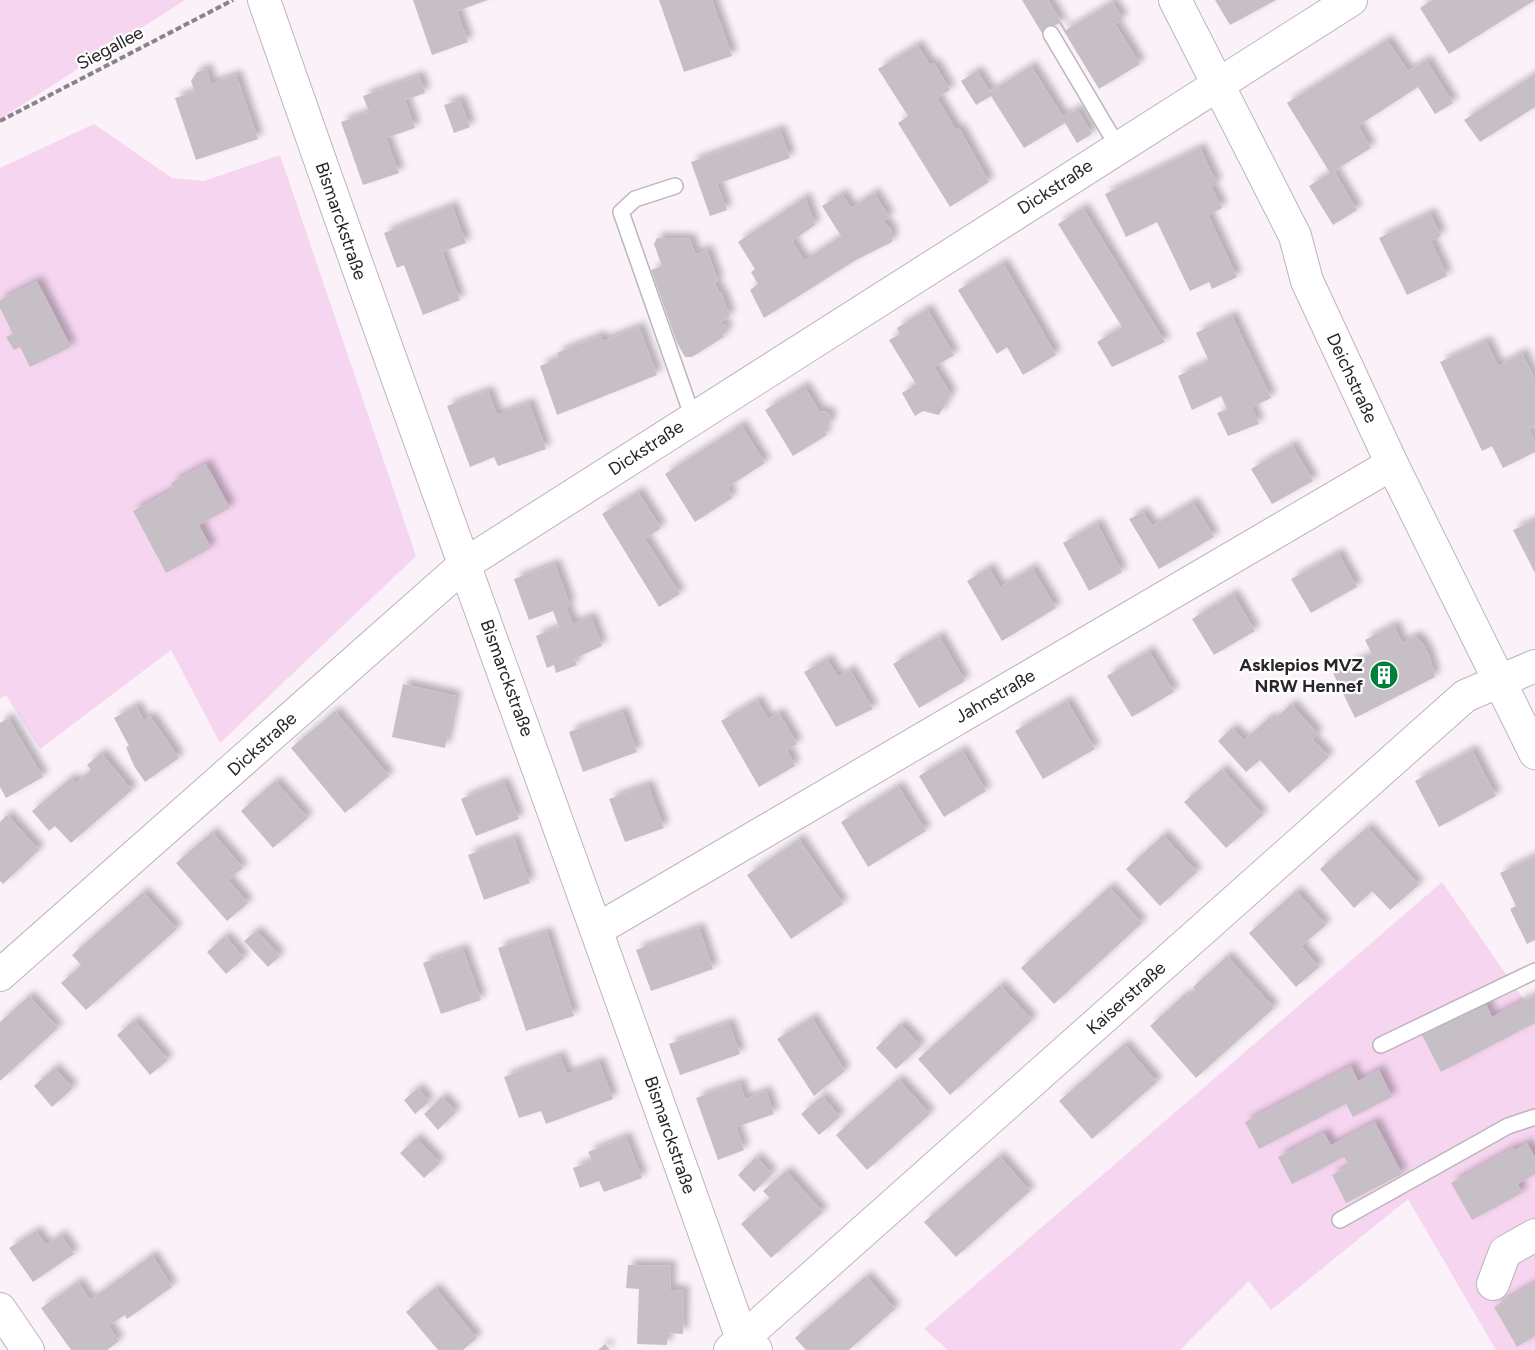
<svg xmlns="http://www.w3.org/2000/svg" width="1535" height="1350" viewBox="0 0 1535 1350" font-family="Figtree,sans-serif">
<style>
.green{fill:#f5d5f0}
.building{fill:#c7bfc6;filter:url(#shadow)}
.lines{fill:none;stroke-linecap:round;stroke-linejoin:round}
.lane-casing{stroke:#bdb5bc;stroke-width:18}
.street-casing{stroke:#bdb5bc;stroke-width:34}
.path{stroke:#8a848a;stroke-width:4;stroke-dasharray:6 3;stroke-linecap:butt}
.lane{stroke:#fff;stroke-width:15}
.street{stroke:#fff;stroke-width:32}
.labels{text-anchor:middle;stroke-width:4.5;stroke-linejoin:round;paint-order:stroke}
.street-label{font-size:18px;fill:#292629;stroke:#fff}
.poi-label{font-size:18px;font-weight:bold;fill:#292629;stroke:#fff;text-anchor:end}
</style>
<defs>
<filter id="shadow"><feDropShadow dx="5.5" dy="-5.5" stdDeviation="3" flood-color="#0004"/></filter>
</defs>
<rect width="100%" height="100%" fill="#faf1f9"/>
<g class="green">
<polygon points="0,0 185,0 0,119"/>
<polygon points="94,124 172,178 204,181 280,155 416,556 220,743 171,650 40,749 6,695 0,699 0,168"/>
<polygon points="1442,882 1535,1016 1535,1350 1496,1350 1408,1199 1271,1310 1249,1281 1180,1350 948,1350 924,1329"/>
</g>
<g class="building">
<polygon points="413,0 488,0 457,11 468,42 432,55"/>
<polygon points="659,0 712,0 732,56 684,72"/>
<polygon points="1022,0 1048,0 1066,30 1112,2 1123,19 1115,24 1140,64 1099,89 1059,23 1042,33"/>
<polygon points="1215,0 1276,0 1230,25"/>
<polygon points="1432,0 1535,0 1449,54 1420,8"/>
<polygon points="1387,40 1408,71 1426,60 1453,103 1435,114 1418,87 1358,126 1371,148 1334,171 1357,210 1333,225 1309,186 1330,173 1287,103"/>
<polygon points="917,45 930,65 934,63 950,90 937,98 956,130 959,128 989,182 950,207 898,123 908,116 878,69"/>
<polygon points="1031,66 1063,117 1077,109 1092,134 1077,143 1065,123 1024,148 991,96 976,105 961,81 977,71 990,92"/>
<polygon points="207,69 211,84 236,75 258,139 196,160 175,98 195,92 191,81 197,72"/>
<polygon points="1535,74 1535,107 1480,142 1464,120"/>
<polygon points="419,76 425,93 405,100 415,128 386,138 399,173 363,185 341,122 369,112 363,96"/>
<polygon points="460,100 470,127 454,133 444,105"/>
<polygon points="780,130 790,158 717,184 727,210 710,216 691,162"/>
<polygon points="1200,148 1217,184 1211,186 1222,208 1208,215 1237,277 1212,289 1209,282 1190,291 1157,222 1126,237 1105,194"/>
<polygon points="874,193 889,217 883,221 892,231 892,242 856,260 764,318 750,290 758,284 751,272 755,269 738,242 805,197 815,225 792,241 804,261 841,236 822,206 842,194 851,208"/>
<polygon points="452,206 466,243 442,252 460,300 423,315 404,265 397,268 384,233"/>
<polygon points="1083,208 1165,342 1112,367 1097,342 1122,327 1058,224"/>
<polygon points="1430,213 1441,236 1431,241 1447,276 1407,295 1379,238"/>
<polygon points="657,238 690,239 695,254 707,250 718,281 715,282 719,293 721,292 730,316 719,323 727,326 727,331 723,334 724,337 692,357 685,357 677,343 651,270 662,266 654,244"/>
<polygon points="1003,263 1056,355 1023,375 1007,347 997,354 958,290"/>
<polygon points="37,281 71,347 30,367 20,347 14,350 6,337 13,334 0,308 0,300"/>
<polygon points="927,309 954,355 934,367 951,394 939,415 923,411 915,416 902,393 916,384 889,340 900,334 897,328"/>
<polygon points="1232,316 1271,398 1252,407 1259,424 1228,436 1217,413 1227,409 1221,396 1192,410 1178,376 1209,361 1196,333"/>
<polygon points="639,327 657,375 557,415 540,366 559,358 557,353 600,336 603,341"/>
<polygon points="1486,341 1498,366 1522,353 1535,380 1535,426 1529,429 1535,442 1535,452 1503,468 1492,446 1482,451 1440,362"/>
<polygon points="804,386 819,411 827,412 831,417 830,424 823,429 827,435 793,456 765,410"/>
<polygon points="488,391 497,415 529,403 546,449 498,466 494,457 470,467 447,406"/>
<polygon points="741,425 765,463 728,487 732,498 695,522 665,474"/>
<polygon points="1292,445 1313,481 1272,504 1251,469"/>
<polygon points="206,464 230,508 199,525 211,548 166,573 133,511 174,489 171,483"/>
<polygon points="638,492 661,528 645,539 680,594 659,607 602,514"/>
<polygon points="1193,502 1214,537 1159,569 1129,519 1143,512 1152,526"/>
<polygon points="1535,520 1535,573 1513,530"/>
<polygon points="1097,523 1122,572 1089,591 1063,543"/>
<polygon points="1338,553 1357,587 1311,613 1291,579"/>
<polygon points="555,564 570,605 566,607 573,624 591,617 602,646 574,659 577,665 556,673 554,665 547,668 536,636 559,627 553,611 529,620 514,579"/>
<polygon points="989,568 1000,587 1032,568 1056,608 1002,641 967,581"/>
<polygon points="1233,594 1255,631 1214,655 1192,619"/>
<polygon points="1394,625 1402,643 1415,636 1423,644 1429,655 1435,677 1355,718 1333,673 1372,654 1365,640"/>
<polygon points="939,636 965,681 919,708 893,664"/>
<polygon points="1149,651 1174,692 1132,717 1107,676"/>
<polygon points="827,659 838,677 850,670 873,709 836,727 804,672"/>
<polygon points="403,684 456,696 445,748 392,737"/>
<polygon points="757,700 768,719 779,713 797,744 787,750 795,766 759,787 721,721"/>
<polygon points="1067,701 1095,749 1043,779 1015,731"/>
<polygon points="1291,704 1318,734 1312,739 1329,757 1289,793 1260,760 1246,772 1218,741 1232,728 1244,740 1270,717 1273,721"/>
<polygon points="136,706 144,721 150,716 179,758 145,782 134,766 126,747 129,746 114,718"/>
<polygon points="335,711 389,776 345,813 291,748"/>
<polygon points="623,712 637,752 583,772 569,732"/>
<polygon points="8,718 43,777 6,798 0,787 0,723"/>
<polygon points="962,750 986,791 944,817 919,776"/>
<polygon points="1472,750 1496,796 1439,827 1415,781"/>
<polygon points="101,753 132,790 71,843 55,826 49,831 32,811 71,778 76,783 91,770 87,765"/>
<polygon points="1222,769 1263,815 1226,848 1184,802"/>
<polygon points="275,781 308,818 273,848 241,811"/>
<polygon points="504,782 519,819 476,836 461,799"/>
<polygon points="648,785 664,828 625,842 609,799"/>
<polygon points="898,786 926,831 868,867 841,822"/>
<polygon points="7,815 39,850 3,884 0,881 0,822"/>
<polygon points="1367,827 1419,885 1390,910 1372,891 1354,908 1320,869"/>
<polygon points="212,832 243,868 228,880 248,903 227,921 176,863"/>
<polygon points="1163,835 1197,872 1160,906 1126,869"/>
<polygon points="514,838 530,883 484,900 468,855"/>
<polygon points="799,839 843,904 791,939 747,875"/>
<polygon points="1535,856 1535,940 1527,944 1510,909 1516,906 1500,873"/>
<polygon points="1109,887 1142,923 1054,1004 1021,968"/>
<polygon points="1296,891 1326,925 1301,946 1319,967 1296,987 1249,933"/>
<polygon points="143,892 177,929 86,1010 61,983 81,965 72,955"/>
<polygon points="699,928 713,969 651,991 636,950"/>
<polygon points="256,931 280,956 268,967 244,941"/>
<polygon points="547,932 574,1016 526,1031 498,948"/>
<polygon points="225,936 244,958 226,974 207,952"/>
<polygon points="463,949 481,1000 441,1014 423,963"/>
<polygon points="1227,956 1274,1008 1196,1078 1150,1026 1185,994 1187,997 1195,989 1193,987"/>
<polygon points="1000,985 1032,1020 950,1095 918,1059"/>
<polygon points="1535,995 1535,1023 1441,1072 1421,1033 1484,1000 1492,1017"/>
<polygon points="29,996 58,1028 0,1081 0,1022"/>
<polygon points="812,1018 845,1071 814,1096 777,1039"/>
<polygon points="134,1020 168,1060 150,1075 117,1035"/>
<polygon points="729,1023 740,1054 680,1075 669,1044"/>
<polygon points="900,1024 921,1046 896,1069 876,1048"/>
<polygon points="1124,1044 1157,1082 1092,1139 1059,1101"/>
<polygon points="560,1056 567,1074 599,1062 613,1099 546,1124 541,1111 519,1118 504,1077"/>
<polygon points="1351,1066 1358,1081 1379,1070 1392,1097 1353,1117 1346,1104 1259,1149 1245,1122"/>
<polygon points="54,1068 73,1088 52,1107 34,1086"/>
<polygon points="898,1079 930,1114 867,1170 836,1135"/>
<polygon points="740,1083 745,1099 766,1091 774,1114 736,1127 744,1150 718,1160 696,1098"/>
<polygon points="418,1088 429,1102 415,1114 404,1100"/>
<polygon points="822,1096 840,1117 819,1135 801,1114"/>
<polygon points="442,1097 456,1112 438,1130 424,1114"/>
<polygon points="1375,1122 1402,1174 1346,1203 1332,1175 1349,1166 1344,1157 1292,1184 1278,1157 1324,1133 1331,1145"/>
<polygon points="626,1137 642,1178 604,1192 599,1181 580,1188 573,1168 592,1161 588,1152"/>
<polygon points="416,1138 440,1163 424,1178 400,1153"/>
<polygon points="1527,1143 1535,1157 1535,1174 1518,1184 1522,1193 1472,1220 1451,1183 1513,1148 1515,1150"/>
<polygon points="999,1156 1030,1191 956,1257 924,1222"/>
<polygon points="756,1157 772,1174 754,1192 738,1175"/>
<polygon points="786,1171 823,1212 771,1258 741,1224 770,1198 763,1191"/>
<polygon points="36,1231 46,1245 61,1235 74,1254 33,1282 9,1248"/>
<polygon points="152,1255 172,1287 127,1319 125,1315 108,1326 119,1341 107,1350 71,1350 41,1308 78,1282 90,1300"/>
<polygon points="628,1265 671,1266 670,1290 684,1291 683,1334 667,1333 667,1345 637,1344 639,1289 626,1288"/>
<polygon points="866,1276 895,1309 849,1350 806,1350 795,1338"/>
<polygon points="1535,1283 1535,1336 1517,1347 1494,1307"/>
<polygon points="435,1288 477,1338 463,1350 438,1350 406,1312"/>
<polygon points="605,1344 610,1350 598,1350"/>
</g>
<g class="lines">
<g class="lane-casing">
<g id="lane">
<polyline points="1051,34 1118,147"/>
<polyline points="675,186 635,199 621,212 693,418"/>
<polyline points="1381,1045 1535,971"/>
<polyline points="1340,1220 1508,1126 1535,1117"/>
</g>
</g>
<g class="street-casing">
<g id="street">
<path d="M264,0c155,448 321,892 478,1339l14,11"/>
<polyline points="1175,0 1295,236 1307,281 1392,464 1535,753"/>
<polyline points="598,929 1392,464"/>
<polyline points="0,975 465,564 1351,0"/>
<polyline points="1493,1284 1505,1252 1535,1235"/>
<polyline points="0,1309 28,1350"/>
<polyline points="730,1350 1465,696 1535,666"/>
</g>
</g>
<polyline class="path" points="0,121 233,0"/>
<use href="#lane" class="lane"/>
<use href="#street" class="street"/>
</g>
<defs>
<g id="building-disc" transform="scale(1.5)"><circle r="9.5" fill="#00803a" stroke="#fff"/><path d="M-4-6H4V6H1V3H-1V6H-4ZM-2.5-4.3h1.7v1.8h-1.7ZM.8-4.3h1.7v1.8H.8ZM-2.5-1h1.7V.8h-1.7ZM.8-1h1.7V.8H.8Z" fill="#fff"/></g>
</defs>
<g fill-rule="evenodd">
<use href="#building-disc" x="1384" y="675"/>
</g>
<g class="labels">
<g class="street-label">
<text transform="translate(110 48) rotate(-28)" y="6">Siegallee</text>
<text transform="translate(1055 187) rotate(-33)" y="6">Dickstraße</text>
<text transform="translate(341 221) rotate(71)" y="6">Bismarckstraße</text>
<text transform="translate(1352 378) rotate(65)" y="6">Deichstraße</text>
<text transform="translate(646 448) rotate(-33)" y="6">Dickstraße</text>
<text transform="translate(507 678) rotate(70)" y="6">Bismarckstraße</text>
<text transform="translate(995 696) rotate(-30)" y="6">Jahnstraße</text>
<text transform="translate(262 744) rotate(-42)" y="6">Dickstraße</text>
<text transform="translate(1126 998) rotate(-42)" y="6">Kaiserstraße</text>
<text transform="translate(670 1135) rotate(71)" y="6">Bismarckstraße</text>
</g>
<g class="poi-label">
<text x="1363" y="671">Asklepios MVZ<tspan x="1363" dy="21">NRW Hennef</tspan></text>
</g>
</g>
</svg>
